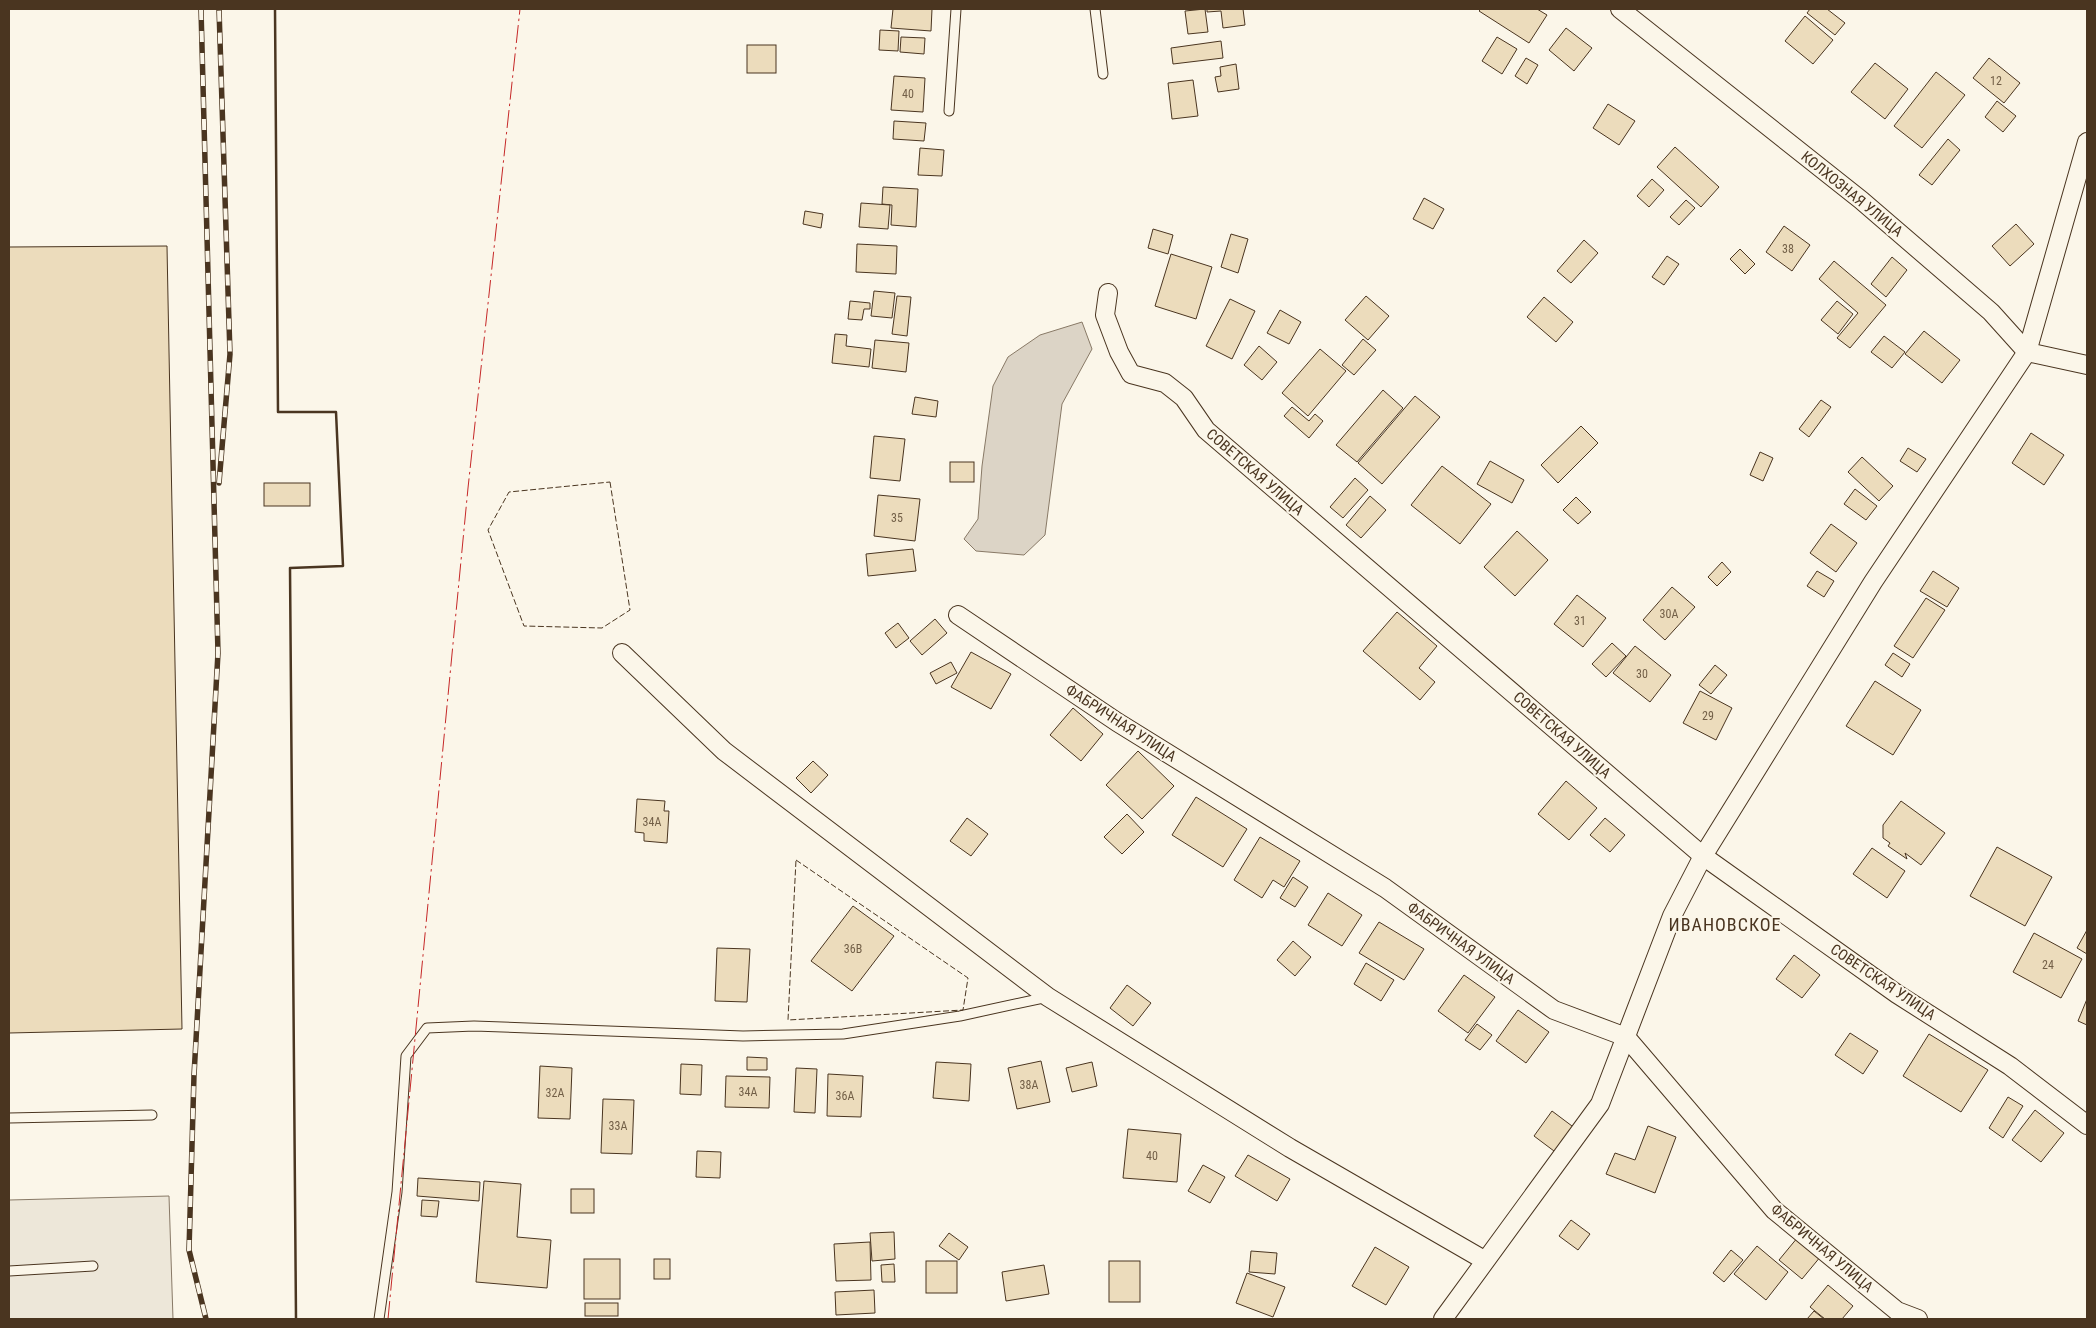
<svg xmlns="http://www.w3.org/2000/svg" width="2096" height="1328" viewBox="0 0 2096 1328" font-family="'Roboto Condensed',sans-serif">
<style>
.parking{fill:#ede7d9;stroke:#887966}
.water{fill:#dcd4c6;stroke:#887966}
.building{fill:#ecdcbc;stroke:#4a3520}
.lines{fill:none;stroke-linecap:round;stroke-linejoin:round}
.lane-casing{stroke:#4a3520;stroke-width:11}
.street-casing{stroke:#4a3520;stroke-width:20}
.lane{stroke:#fbf6e9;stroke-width:9}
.street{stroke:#fbf6e9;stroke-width:18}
.rail-casing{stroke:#4a3520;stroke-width:5.5}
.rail{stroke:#fbf6e9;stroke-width:4;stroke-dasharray:11;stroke-linecap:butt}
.fence{stroke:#4a3520;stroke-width:1;stroke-dasharray:6 2.5;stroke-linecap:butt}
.wall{stroke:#4a3520;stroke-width:2.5}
.power{stroke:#c62828;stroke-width:1;stroke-dasharray:18 4 2.5 4;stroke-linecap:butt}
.labels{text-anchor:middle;stroke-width:4;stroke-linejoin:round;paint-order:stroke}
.number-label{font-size:12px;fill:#725f47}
.street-label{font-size:15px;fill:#4a3520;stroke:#fbf6e9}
.quarter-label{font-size:18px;letter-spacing:1px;fill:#4a3520;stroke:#fbf6e9}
</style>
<rect width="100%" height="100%" fill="#fbf6e9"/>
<polygon class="parking" points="169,1196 173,1319 9,1319 9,1200"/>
<polygon class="water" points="1082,322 1092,349 1062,404 1045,535 1024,555 976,551 964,539 978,519 982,466 993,386 1008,357 1040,335"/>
<g class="building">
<polygon points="893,9 932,9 931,31 891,28"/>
<polygon points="1205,9 1208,32 1188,34 1185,11"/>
<polygon points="1207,9 1243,9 1245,25 1223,28 1221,11 1207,12"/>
<polygon points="1481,9 1537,9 1547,15 1529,43 1479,11"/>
<polygon points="1810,9 1827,9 1845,23 1835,35 1807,13"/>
<polygon points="1805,16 1833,40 1813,64 1785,41"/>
<polygon points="1566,28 1592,48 1574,71 1549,50"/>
<polygon points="880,30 899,31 898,51 879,50"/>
<polygon points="901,37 925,38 924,54 900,52"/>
<polygon points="1497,37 1517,49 1502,74 1482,61"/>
<polygon points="1221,41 1223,58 1173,64 1171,48"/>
<rect x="747" y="45" width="29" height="28"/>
<polygon points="1526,58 1538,65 1527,84 1515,76"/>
<polygon points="1989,58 2020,83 2004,103 1973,78"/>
<polygon points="1875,63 1908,89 1885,119 1851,92"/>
<polygon points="1236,64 1239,89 1218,92 1215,77 1221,76 1220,67"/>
<polygon points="1936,72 1965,95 1922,148 1894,126"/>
<polygon points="894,76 925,78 923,112 891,110"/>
<polygon points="1193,80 1198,116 1172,119 1168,83"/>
<polygon points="1997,101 2016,116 2003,132 1985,117"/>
<polygon points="1608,104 1635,121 1619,145 1593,128"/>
<polygon points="894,121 926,123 924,141 893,139"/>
<polygon points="1948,139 1960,150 1932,185 1919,175"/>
<polygon points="1675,147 1719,187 1701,207 1657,167"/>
<polygon points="920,148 944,150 942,176 918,175"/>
<polygon points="1652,179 1664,190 1649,207 1637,196"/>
<polygon points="883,187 918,189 916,227 891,225 892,205 882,204"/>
<polygon points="1424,198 1444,209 1433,229 1413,219"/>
<polygon points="1686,200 1695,208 1679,225 1670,217"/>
<polygon points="861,203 890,205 888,229 859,227"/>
<polygon points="805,211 823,214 821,228 803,224"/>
<polygon points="2016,224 2034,244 2010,266 1992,246"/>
<polygon points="1784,226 1810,245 1792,271 1766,252"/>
<polygon points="1153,229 1173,235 1168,254 1148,248"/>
<polygon points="1231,234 1248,239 1238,273 1221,267"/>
<polygon points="1584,240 1598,253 1571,283 1557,271"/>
<polygon points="857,244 897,246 896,274 856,272"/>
<polygon points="167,246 182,1029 9,1033 9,247"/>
<polygon points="1740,249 1755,264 1745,274 1730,259"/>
<polygon points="1171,254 1212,267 1196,319 1155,306"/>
<polygon points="1667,256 1679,264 1664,285 1652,277"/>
<polygon points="1892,257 1907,270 1886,297 1871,284"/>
<polygon points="1834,261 1886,305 1850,348 1837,338 1858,313 1819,279"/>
<polygon points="874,291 895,293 892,318 871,316"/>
<polygon points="897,296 911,297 907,336 892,334"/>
<polygon points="1366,296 1389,316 1368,340 1345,320"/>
<polygon points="1544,297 1573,322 1556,342 1527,317"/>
<polygon points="1230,299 1255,311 1232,359 1206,346"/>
<polygon points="850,301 870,303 870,309 864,309 862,320 848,319"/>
<polygon points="1837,301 1853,314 1838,334 1821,320"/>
<polygon points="1280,310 1301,322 1289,344 1267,333"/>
<polygon points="1924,331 1960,360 1942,383 1905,354"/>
<polygon points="835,334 847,335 846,346 871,349 869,367 832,363"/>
<polygon points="1884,336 1905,352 1892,368 1871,352"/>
<polygon points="1363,339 1376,350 1354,375 1342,365"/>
<polygon points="875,340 909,343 906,372 872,368"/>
<polygon points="1259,346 1277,362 1262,380 1244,365"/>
<polygon points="1320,349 1346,371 1308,416 1282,393"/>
<polygon points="1383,390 1403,408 1357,462 1336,445"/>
<polygon points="1415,396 1440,417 1382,484 1358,463"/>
<polygon points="915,397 938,401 936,417 912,414"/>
<polygon points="1821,400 1831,407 1809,437 1799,429"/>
<polygon points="1292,407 1309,421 1315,414 1323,421 1309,438 1284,416"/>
<polygon points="1581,426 1598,443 1558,483 1541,465"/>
<polygon points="2031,433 2064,455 2044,485 2012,463"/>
<polygon points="874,436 905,439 900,481 870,478"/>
<polygon points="1908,448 1926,459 1917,472 1900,461"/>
<polygon points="1760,452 1773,458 1763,481 1750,475"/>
<polygon points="1862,457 1893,486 1879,501 1848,472"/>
<polygon points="1490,461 1524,480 1512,503 1477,484"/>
<rect x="950" y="462" width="24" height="20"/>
<polygon points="1442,466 1491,504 1460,544 1411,505"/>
<polygon points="1355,478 1368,490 1343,518 1330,507"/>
<rect x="264" y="483" width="46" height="23"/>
<polygon points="1855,489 1877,506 1866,520 1844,504"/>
<polygon points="878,495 920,499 915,541 874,536"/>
<polygon points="1370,496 1386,510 1361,538 1346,525"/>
<polygon points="1576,497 1591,512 1578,524 1563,510"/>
<polygon points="1831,524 1857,543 1836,572 1810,553"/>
<polygon points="1517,531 1548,560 1515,596 1484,567"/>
<polygon points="913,549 916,571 868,576 866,554"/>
<polygon points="1722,562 1731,572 1717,586 1708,577"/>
<polygon points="1817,571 1834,581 1824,597 1807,586"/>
<polygon points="1933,571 1959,588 1947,607 1920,591"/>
<polygon points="1672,587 1695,607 1665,640 1643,620"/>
<polygon points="1577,595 1606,618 1583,647 1554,624"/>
<polygon points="1926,598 1945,610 1913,658 1894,646"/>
<polygon points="1397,612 1437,646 1419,668 1435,682 1420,700 1363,651"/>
<polygon points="935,619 947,633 922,655 910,641"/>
<polygon points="898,623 909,638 896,648 885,633"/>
<polygon points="1612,643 1626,656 1606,677 1592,664"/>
<polygon points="1635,646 1671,675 1650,702 1613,673"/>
<polygon points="971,652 1011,674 991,709 951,687"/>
<polygon points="1893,653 1910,664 1902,677 1885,665"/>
<polygon points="951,662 957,673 936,684 930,673"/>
<polygon points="1715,665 1727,675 1711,694 1699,685"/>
<polygon points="1875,681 1921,710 1893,755 1846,726"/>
<polygon points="1700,691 1732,708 1716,740 1683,723"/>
<polygon points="1073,708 1103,734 1081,761 1050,735"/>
<polygon points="1138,751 1174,786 1142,819 1106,785"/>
<polygon points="813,761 828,775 811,793 796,778"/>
<polygon points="1566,781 1597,808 1569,840 1538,814"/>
<polygon points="1196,797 1247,829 1223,867 1172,835"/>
<polygon points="637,799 665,801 664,811 669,811 667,843 644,841 644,833 635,832"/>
<polygon points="1901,801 1945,833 1921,865 1905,853 1907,859 1888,846 1890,843 1883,838 1883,825"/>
<polygon points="1127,814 1144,832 1122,854 1104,837"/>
<polygon points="967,818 988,834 971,856 950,841"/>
<polygon points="1605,818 1625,835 1610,852 1590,835"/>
<polygon points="1260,837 1300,861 1284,887 1273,880 1262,898 1234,880"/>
<polygon points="1997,847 2052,877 2025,926 1970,896"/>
<polygon points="1872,848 1905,871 1887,898 1853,874"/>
<polygon points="1293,877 1308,887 1295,907 1280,898"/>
<polygon points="1328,893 1362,915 1342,946 1308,925"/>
<polygon points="853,906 894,936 852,991 811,961"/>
<polygon points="1379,922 1424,949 1404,980 1359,953"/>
<polygon points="2087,930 2087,954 2077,948"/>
<polygon points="2034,933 2082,959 2061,998 2013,972"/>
<polygon points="1293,941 1311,957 1295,976 1277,960"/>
<polygon points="717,948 750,949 747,1002 715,1001"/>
<polygon points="1794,955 1820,975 1802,998 1776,979"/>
<polygon points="1366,963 1394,980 1381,1001 1354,984"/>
<polygon points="1464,975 1495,997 1468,1033 1438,1011"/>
<polygon points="1127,985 1151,1003 1133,1026 1110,1008"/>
<polygon points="2087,999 2087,1025 2078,1021"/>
<polygon points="1518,1010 1549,1032 1526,1063 1496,1041"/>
<polygon points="1477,1024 1492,1035 1480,1050 1465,1040"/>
<polygon points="1850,1033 1878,1051 1863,1074 1835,1055"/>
<polygon points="1929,1034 1988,1070 1961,1112 1903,1076"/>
<polygon points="747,1057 767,1058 767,1070 747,1070"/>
<polygon points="1041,1061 1050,1102 1017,1109 1008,1068"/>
<polygon points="936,1062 971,1064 969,1101 933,1098"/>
<polygon points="1092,1062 1097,1086 1072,1092 1066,1068"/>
<polygon points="681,1064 702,1065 701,1095 680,1094"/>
<polygon points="540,1066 572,1068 570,1119 538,1118"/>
<polygon points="796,1068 817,1069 815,1113 794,1112"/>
<polygon points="828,1074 863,1076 861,1117 827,1116"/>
<polygon points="726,1076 770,1077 769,1108 725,1107"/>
<polygon points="2008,1097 2023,1106 2003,1138 1989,1128"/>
<polygon points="603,1099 634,1100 632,1154 601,1153"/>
<polygon points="2035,1110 2064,1133 2041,1162 2012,1140"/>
<polygon points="1552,1111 1580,1132 1562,1157 1534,1136"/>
<polygon points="1648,1126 1676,1137 1655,1193 1606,1174 1615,1153 1635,1160"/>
<polygon points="1128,1129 1181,1134 1177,1182 1123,1178"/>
<polygon points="697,1151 721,1152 720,1178 696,1177"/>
<polygon points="1248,1155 1290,1179 1277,1201 1235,1176"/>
<polygon points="1203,1165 1225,1177 1210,1203 1188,1191"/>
<polygon points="418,1178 480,1182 479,1201 417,1196"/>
<polygon points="484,1181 521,1184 517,1237 551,1240 547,1288 476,1282"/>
<rect x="571" y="1189" width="23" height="24"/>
<polygon points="422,1200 439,1201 437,1217 421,1216"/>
<polygon points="1571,1220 1590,1234 1578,1250 1559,1236"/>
<polygon points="894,1232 895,1259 872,1261 870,1233"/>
<polygon points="949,1233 968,1247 959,1260 939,1246"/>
<polygon points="1798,1237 1821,1256 1802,1279 1779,1260"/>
<polygon points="870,1242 871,1280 836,1281 834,1244"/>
<polygon points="1757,1246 1788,1272 1766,1300 1734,1274"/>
<polygon points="1375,1247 1409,1267 1386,1305 1352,1286"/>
<polygon points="1731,1250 1743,1260 1724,1282 1713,1273"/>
<polygon points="1251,1251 1277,1253 1275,1274 1249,1272"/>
<rect x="584" y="1259" width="36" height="40"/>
<rect x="654" y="1259" width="16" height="20"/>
<rect x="926" y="1261" width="31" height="32"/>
<rect x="1109" y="1261" width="31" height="41"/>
<polygon points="894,1264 895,1282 882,1282 881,1265"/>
<polygon points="1044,1265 1049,1294 1006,1301 1002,1272"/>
<polygon points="1247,1273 1285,1287 1273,1317 1236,1303"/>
<polygon points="1828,1285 1853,1306 1842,1319 1825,1319 1810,1307"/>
<polygon points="874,1290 875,1313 836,1315 835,1292"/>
<rect x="585" y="1303" width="33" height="13"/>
<polygon points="1814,1311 1824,1319 1807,1319"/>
</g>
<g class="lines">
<g class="lane-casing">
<g id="lane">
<polyline points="1095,9 1103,74"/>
<polyline points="949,111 956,9"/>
<polyline points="9,1118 152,1115"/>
<polyline points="9,1271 93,1266"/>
<polyline points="379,1319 397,1192 406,1056 427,1028 474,1026 743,1036 843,1034 960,1016 1048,997"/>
</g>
</g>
<g class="street-casing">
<g id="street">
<polyline points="1620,9 1861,200 1991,312 2027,352 2087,365"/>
<polyline points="1108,293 1105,315 1119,352 1131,374 1165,383 1184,398 1206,430 1703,856 1897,994 2010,1066 2087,1125"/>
<polyline points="958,615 1117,722 1385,888 1554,1010 1626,1037 1774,1210 1897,1311 1918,1319"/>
<polyline points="622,653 724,751 1048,997 1290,1148 1484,1260"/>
<polyline points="1443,1319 1600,1104 1672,916 1703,856 1873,582 2027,352 2087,142"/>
</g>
</g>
<use href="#lane" class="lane"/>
<use href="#street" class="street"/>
<g class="rail-casing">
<g id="rail">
<polyline points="201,9 218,653 194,1075 189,1250 206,1319"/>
<polyline points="219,483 230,354 219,9"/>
</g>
</g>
<use href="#rail" class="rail"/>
<g class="fence">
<polygon points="610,482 630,610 602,628 524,626 488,530 509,492"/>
<polygon points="796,860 968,978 963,1010 788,1020"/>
</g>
<polyline class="wall" points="275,9 278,412 336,412 343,566 290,568 296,1319"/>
<polyline class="power" points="388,1319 468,488 520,9"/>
</g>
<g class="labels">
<g class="number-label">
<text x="1996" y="85">12</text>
<text x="908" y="98">40</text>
<text x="1788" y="253">38</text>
<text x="897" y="522">35</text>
<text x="1669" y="618">30А</text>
<text x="1580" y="625">31</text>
<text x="1642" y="678">30</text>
<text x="1708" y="720">29</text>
<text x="652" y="826">34А</text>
<text x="853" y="953">36В</text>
<text x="2048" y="969">24</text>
<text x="1029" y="1089">38А</text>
<text x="748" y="1096">34А</text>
<text x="555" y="1097">32А</text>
<text x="845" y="1100">36А</text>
<text x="618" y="1130">33А</text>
<text x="1152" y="1160">40</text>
</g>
<g class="street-label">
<text transform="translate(1852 194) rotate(39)" y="5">КОЛХОЗНАЯ УЛИЦА</text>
<text transform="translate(1255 472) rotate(41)" y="5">СОВЕТСКАЯ УЛИЦА</text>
<text transform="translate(1121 723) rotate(33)" y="5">ФАБРИЧНАЯ УЛИЦА</text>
<text transform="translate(1562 735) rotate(41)" y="5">СОВЕТСКАЯ УЛИЦА</text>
<text transform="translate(1461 943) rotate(36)" y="5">ФАБРИЧНАЯ УЛИЦА</text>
<text transform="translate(1883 982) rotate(34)" y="5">СОВЕТСКАЯ УЛИЦА</text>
<text transform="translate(1822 1248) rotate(40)" y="5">ФАБРИЧНАЯ УЛИЦА</text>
</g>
<g class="quarter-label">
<text x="1725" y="931">ИВАНОВСКОЕ</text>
</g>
</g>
<rect width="2096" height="1328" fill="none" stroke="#4a3520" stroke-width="20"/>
</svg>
